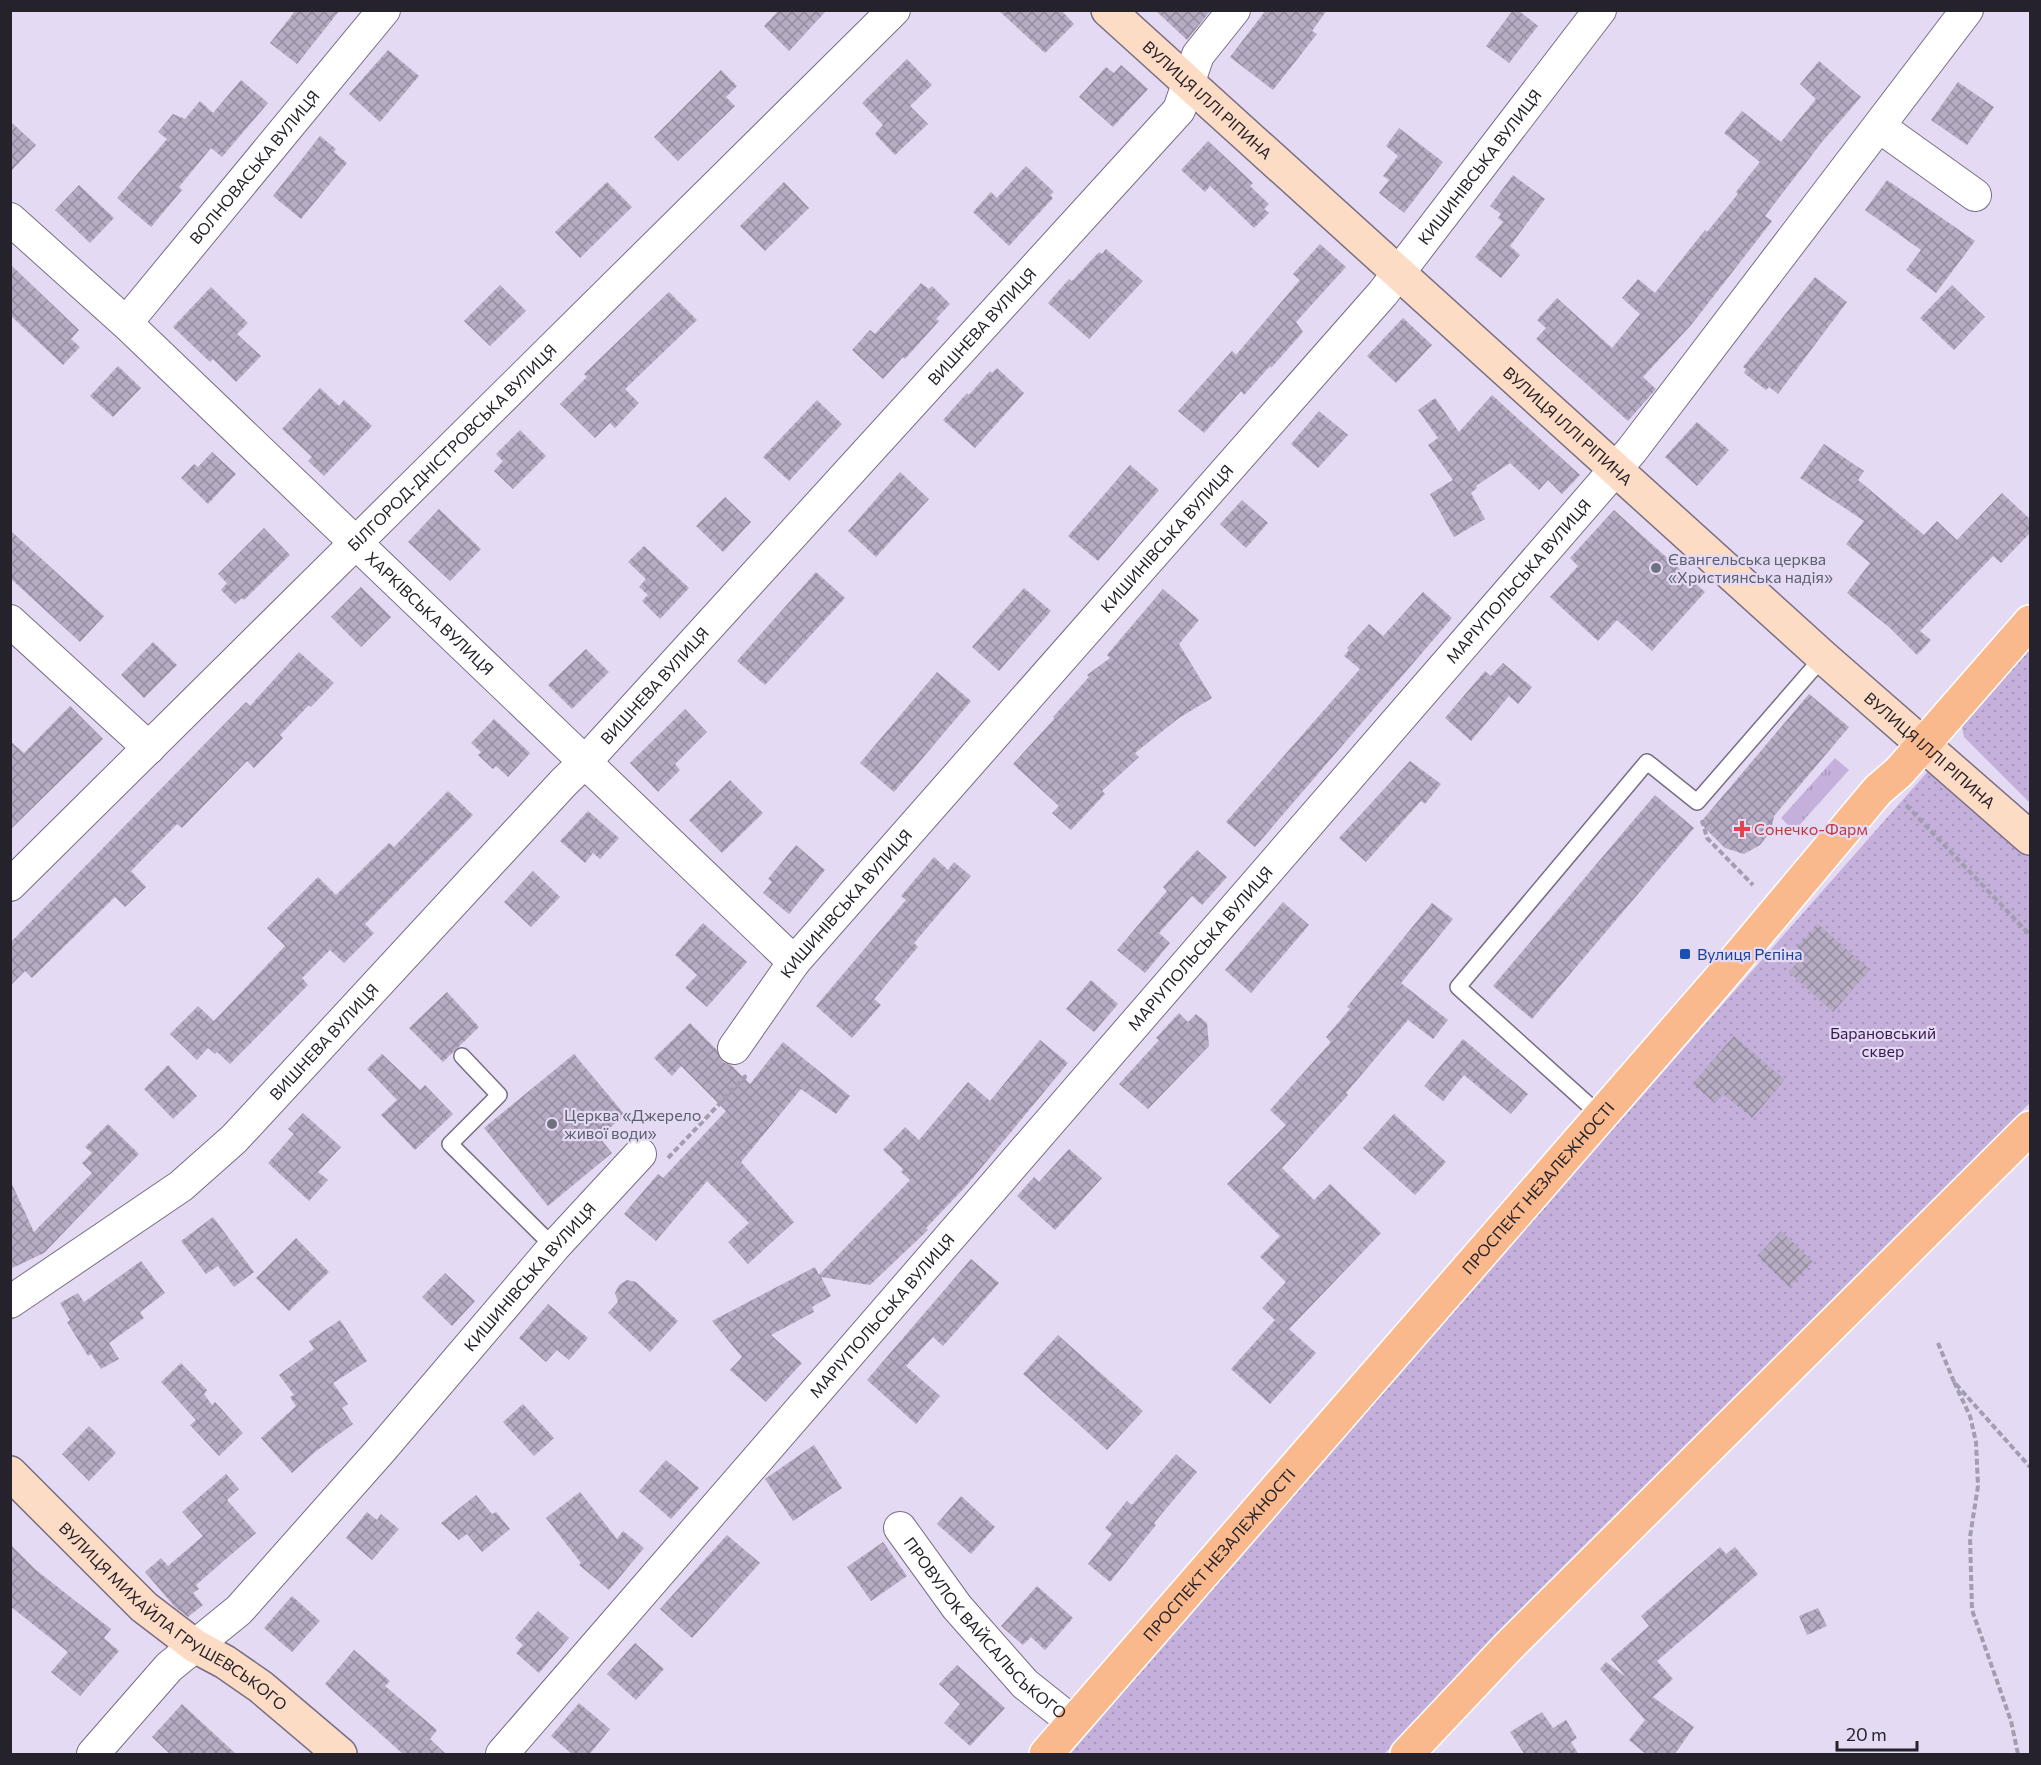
<svg xmlns="http://www.w3.org/2000/svg" width="2041" height="1765" viewBox="0 0 2041 1765" font-family="Commissioner,sans-serif">
<style>
.grass{fill:url(#grass-tufts)}
.park{fill:url(#park-dots)}
.building{fill:url(#building-cross-hatch)}
.lines{fill:none;stroke-linecap:round;stroke-linejoin:round}
.lane-casing{stroke:#786e83;stroke-width:18}
.street-casing{stroke:#786e83;stroke-width:34}
.secondary-casing{stroke:#786e83;stroke-width:36}
.primary-casing{stroke:#fff;stroke-width:36}
.path{stroke:#a49caf;stroke-width:4;stroke-dasharray:6 3;stroke-linecap:butt}
.lane{stroke:#fff;stroke-width:15}
.street{stroke:#fff;stroke-width:32}
.secondary{stroke:#fddcc6;stroke-width:33}
.primary{stroke:#fab98d;stroke-width:33}
.worship-dot{fill:#6b7280;stroke:#e5daf3;stroke-width:2}
.health-dot{fill:#e0444e;stroke:#e5daf3;stroke-width:2}
.transit-dot{fill:#1a4fb4;stroke:#e5daf3;stroke-width:2}
.labels{text-anchor:middle;stroke-width:4.5;stroke-linejoin:round;paint-order:stroke}
.street-label{font-size:16px;fill:#26222b;stroke:#e5daf3}
.worship-label{font-size:16px;fill:#5b616d;stroke:#e5daf3;text-anchor:start}
.health-label{font-size:16px;fill:#be3a42;stroke:#e5daf3;text-anchor:start}
.transit-label{font-size:16px;fill:#164399;stroke:#e5daf3;text-anchor:start}
.park-label{font-size:16px;fill:#37194f;stroke:#e5daf3}
</style>
<defs>
<pattern id="grass-tufts" width="24" height="20" patternUnits="userSpaceOnUse" patternTransform="scale(1.5)"><rect width="24" height="20" fill="#c4b0db"/><path d="M3 7l-1-3M5 7V3M7 7l1-3M15 17l-1-3M17 17v-4M19 17l1-3" fill="none" stroke="#a897bc"/></pattern>
<pattern id="park-dots" width="8" height="8" patternUnits="userSpaceOnUse" patternTransform="scale(1.5)"><rect width="8" height="8" fill="#c4b0db"/><path d="M2 2h.1M6 6h.1" fill="none" stroke="#a897bc" stroke-width="1.8" stroke-linecap="round"/></pattern>
<pattern id="building-cross-hatch" width="8" height="8" patternUnits="userSpaceOnUse" patternTransform="scale(1.5)"><rect width="8" height="8" fill="#b7acc4"/><path d="M0 0l8 8M0 8l8-8" fill="none" stroke="#958c9f"/></pattern>
</defs>
<rect width="100%" height="100%" fill="#e5daf3"/>
<polygon class="grass" points="1835,758 1849,770 1794,831 1781,818"/>
<g class="park">
<polygon points="2030,639 2030,803 1964,737 1961,723"/>
<polygon points="1929,770 2030,852 2030,1103 1495,1635 1384,1754 1069,1754 1340,1439"/>
</g>
<g class="building">
<polygon points="296,10 340,10 297,64 270,43"/>
<polygon points="779,10 827,10 789,51 764,26"/>
<polygon points="998,10 1061,10 1074,24 1045,53"/>
<polygon points="1155,10 1211,10 1187,40"/>
<polygon points="1266,10 1327,10 1312,31 1317,34 1273,90 1230,57"/>
<polygon points="1513,10 1518,10 1538,26 1509,63 1486,46"/>
<polygon points="388,50 419,76 380,122 349,94"/>
<polygon points="907,59 932,85 910,106 928,124 895,155 875,134 883,125 862,103"/>
<polygon points="1819,61 1861,97 1822,142 1765,216 1772,221 1692,324 1643,377 1656,389 1628,421 1536,339 1546,328 1537,320 1557,298 1612,348 1640,314 1622,298 1638,279 1655,293 1705,230 1707,232 1738,194 1736,192 1760,162 1724,133 1742,111 1781,142 1816,99 1800,84"/>
<polygon points="1121,65 1148,89 1113,127 1079,97 1106,67 1114,73"/>
<polygon points="721,70 737,86 726,97 735,106 678,161 654,137"/>
<polygon points="241,80 268,103 222,157 211,148 179,187 182,190 151,227 117,198 167,139 158,132 173,114 185,119 200,101 213,113"/>
<polygon points="1958,82 1994,107 1967,145 1931,120"/>
<polygon points="10,121 36,145 10,172"/>
<polygon points="1399,128 1443,162 1404,213 1379,193 1389,180 1383,176 1398,156 1386,146"/>
<polygon points="320,136 336,149 334,152 347,163 301,219 273,196"/>
<polygon points="1208,141 1253,183 1250,186 1269,204 1264,209 1269,213 1254,228 1210,186 1205,192 1181,170"/>
<polygon points="1026,166 1054,192 1050,195 1053,198 1009,246 973,212 991,192 997,198"/>
<polygon points="1513,175 1545,199 1510,246 1520,255 1501,278 1475,257 1503,222 1498,218 1501,214 1490,206"/>
<polygon points="1887,180 1975,241 1936,293 1906,270 1921,250 1865,210"/>
<polygon points="607,182 632,207 580,258 555,232"/>
<polygon points="784,182 809,208 765,251 740,226"/>
<polygon points="79,185 114,218 90,243 55,210"/>
<polygon points="1320,244 1346,267 1296,322 1303,332 1271,368 1270,366 1244,395 1241,391 1204,433 1178,411 1232,351 1236,355 1300,280 1293,274"/>
<polygon points="1106,249 1143,281 1089,339 1048,303 1069,279 1072,281 1099,252 1102,254"/>
<polygon points="10,264 79,330 71,339 80,347 63,365 10,315"/>
<polygon points="1815,277 1847,302 1778,394 1769,387 1766,390 1744,373 1746,369 1743,367"/>
<polygon points="921,283 929,289 932,286 950,304 936,319 939,321 905,359 903,357 883,379 852,350 870,330 875,334"/>
<polygon points="500,285 526,311 490,346 464,321"/>
<polygon points="1952,285 1985,317 1954,350 1920,318"/>
<polygon points="211,287 248,323 237,334 261,356 236,382 213,359 210,362 173,327"/>
<polygon points="669,292 697,320 625,389 639,403 615,428 610,423 595,438 560,404 587,377 584,374"/>
<polygon points="1403,318 1432,345 1396,383 1367,356"/>
<polygon points="118,366 141,388 113,417 90,396"/>
<polygon points="997,368 1024,393 975,448 943,420 967,393 969,395 990,371 992,373"/>
<polygon points="320,388 339,406 344,400 372,426 324,476 308,461 312,457 282,429"/>
<polygon points="1492,395 1580,475 1562,494 1548,480 1539,490 1510,463 1476,486 1477,488 1471,493 1485,519 1454,537 1430,494 1453,480 1428,445 1438,438 1418,410 1435,398 1459,432"/>
<polygon points="817,400 842,424 789,481 763,457"/>
<polygon points="1319,411 1348,435 1318,468 1291,444"/>
<polygon points="1697,422 1729,450 1697,486 1665,457"/>
<polygon points="520,430 546,456 513,489 494,471 503,461 496,454"/>
<polygon points="1824,444 1864,471 1858,480 1924,535 1937,521 1957,540 2002,493 2031,520 2031,532 2001,563 1993,556 1920,631 1931,640 1917,655 1890,628 1847,593 1870,563 1846,544 1864,521 1800,478"/>
<polygon points="212,452 236,474 208,504 181,478 194,464 198,467"/>
<polygon points="1130,465 1159,490 1098,561 1068,536"/>
<polygon points="900,472 929,499 876,557 848,531"/>
<polygon points="725,497 751,522 723,552 696,526"/>
<polygon points="1242,500 1268,523 1246,548 1220,524"/>
<polygon points="439,509 481,549 450,581 408,542"/>
<polygon points="1614,510 1705,592 1652,651 1617,620 1598,641 1550,597 1578,566 1570,558"/>
<polygon points="264,528 290,555 244,600 242,598 235,604 221,590 227,583 218,574"/>
<polygon points="10,530 104,616 80,642 10,578"/>
<polygon points="644,546 689,588 660,619 642,601 648,595 639,587 646,579 628,562"/>
<polygon points="816,572 845,598 765,685 737,661"/>
<polygon points="361,587 391,617 361,647 331,617"/>
<polygon points="1024,588 1051,611 999,671 972,647"/>
<polygon points="1163,589 1199,620 1179,644 1212,698 1179,718 1135,753 1139,757 1102,791 1105,794 1071,830 1052,813 1059,806 1013,764 1055,718 1053,717 1089,677 1087,675 1110,658 1107,655"/>
<polygon points="1423,592 1452,618 1255,847 1226,822 1360,669 1344,656 1349,650 1347,648 1369,624 1383,636"/>
<polygon points="153,642 177,665 144,698 121,675"/>
<polygon points="586,649 609,672 572,709 548,685"/>
<polygon points="299,652 334,683 311,707 309,705 280,735 283,738 254,768 247,761 182,828 177,824 131,871 146,887 125,907 115,897 32,978 25,971 10,986 10,943 246,702 250,706"/>
<polygon points="1503,663 1532,687 1518,704 1509,696 1471,741 1445,718 1485,671 1491,676"/>
<polygon points="937,672 971,701 894,792 860,763"/>
<polygon points="1809,694 1849,727 1774,816 1771,831 1760,845 1744,854 1725,848 1700,823"/>
<polygon points="70,706 103,739 10,830 10,741 24,753"/>
<polygon points="685,709 707,732 675,764 680,770 658,792 630,763"/>
<polygon points="494,719 530,753 508,777 496,766 493,769 478,755 481,752 471,743"/>
<polygon points="1410,761 1441,784 1425,804 1421,801 1366,862 1339,838"/>
<polygon points="730,780 763,813 722,853 689,820"/>
<polygon points="448,791 473,815 365,924 374,933 344,963 330,950 302,978 308,985 230,1064 217,1052 215,1054 208,1048 197,1060 170,1034 198,1006 214,1021 285,946 267,928 318,877 336,895 389,843 394,847"/>
<polygon points="1655,795 1694,828 1532,1019 1493,986"/>
<polygon points="588,811 619,838 600,859 593,853 585,863 560,841"/>
<polygon points="796,845 825,870 789,914 763,893 772,882 768,879"/>
<polygon points="1197,850 1227,877 1202,905 1192,896 1159,933 1170,943 1145,973 1117,950 1167,891 1163,887"/>
<polygon points="934,857 948,870 954,862 971,876 914,943 918,947 874,999 881,1005 852,1038 816,1006 906,900 901,896"/>
<polygon points="533,871 560,897 531,927 504,902"/>
<polygon points="1283,902 1309,925 1251,993 1225,970"/>
<polygon points="1432,903 1453,919 1401,983 1448,1020 1433,1039 1408,1020 1346,1093 1348,1095 1282,1168 1314,1200 1330,1184 1381,1233 1289,1329 1316,1353 1270,1404 1231,1369 1275,1320 1262,1308 1286,1282 1260,1257 1280,1236 1227,1184 1286,1125 1270,1110 1331,1042 1326,1037 1350,1009 1347,1007"/>
<polygon points="703,923 747,962 707,1007 685,988 697,975 675,955"/>
<polygon points="1818,924 1870,970 1833,1012 1789,972 1805,954 1797,947"/>
<polygon points="1091,980 1118,1004 1094,1032 1066,1009"/>
<polygon points="447,992 479,1027 443,1062 409,1028"/>
<polygon points="1179,1013 1188,1022 1196,1014 1207,1023 1209,1046 1148,1109 1119,1084 1159,1040 1156,1038"/>
<polygon points="690,1023 717,1050 723,1062 732,1066 750,1084 783,1042 850,1096 836,1114 801,1089 741,1162 794,1222 748,1264 728,1242 749,1223 707,1181 656,1241 624,1214 658,1174 663,1178 726,1111 681,1066 672,1076 654,1058"/>
<polygon points="1734,1036 1785,1080 1752,1118 1723,1094 1715,1103 1692,1084"/>
<polygon points="1463,1039 1528,1094 1511,1114 1464,1075 1443,1101 1424,1086"/>
<polygon points="1040,1040 1068,1063 967,1185 926,1228 928,1230 870,1285 821,1277 831,1296 812,1307 814,1312 771,1335 802,1363 766,1402 730,1370 742,1357 712,1321 815,1267 819,1275 910,1180 901,1172 903,1169 883,1150 905,1127 919,1140 968,1082 990,1101"/>
<polygon points="382,1054 420,1090 425,1085 453,1114 415,1150 381,1115 397,1100 367,1069"/>
<polygon points="574,1054 625,1115 599,1137 612,1153 548,1206 484,1128"/>
<polygon points="168,1065 197,1096 173,1119 144,1089"/>
<polygon points="303,1113 341,1147 318,1172 328,1180 309,1201 268,1163 294,1134 288,1129"/>
<polygon points="1394,1114 1446,1162 1415,1195 1363,1148"/>
<polygon points="108,1124 139,1154 44,1253 10,1269 10,1180 34,1232 92,1173 82,1163 92,1153 85,1147"/>
<polygon points="1069,1149 1102,1178 1055,1230 1017,1196 1034,1177 1039,1182"/>
<polygon points="213,1217 254,1272 234,1287 218,1266 206,1274 181,1241"/>
<polygon points="1781,1231 1813,1262 1789,1287 1757,1256"/>
<polygon points="296,1238 329,1272 289,1311 256,1278"/>
<polygon points="971,1259 999,1283 943,1346 933,1337 906,1366 940,1396 916,1424 867,1380"/>
<polygon points="141,1261 165,1293 140,1312 144,1318 109,1343 119,1359 101,1369 91,1354 88,1356 67,1322 70,1320 60,1303 78,1293 84,1302"/>
<polygon points="445,1273 475,1301 452,1326 422,1297"/>
<polygon points="627,1280 636,1282 678,1321 650,1352 608,1313 618,1302 615,1293 619,1285"/>
<polygon points="548,1304 588,1338 569,1360 557,1350 546,1362 519,1338"/>
<polygon points="340,1320 367,1361 333,1383 348,1404 342,1408 353,1424 315,1452 292,1473 261,1438 296,1406 290,1397 294,1395 279,1375 314,1349 309,1341"/>
<polygon points="1058,1335 1143,1411 1107,1450 1023,1374"/>
<polygon points="181,1363 207,1390 204,1394 212,1405 215,1402 243,1433 219,1456 190,1425 196,1420 161,1382"/>
<polygon points="523,1404 554,1438 534,1456 503,1422"/>
<polygon points="89,1426 116,1453 89,1481 62,1454"/>
<polygon points="814,1445 842,1488 793,1521 765,1479"/>
<polygon points="1176,1454 1197,1472 1154,1523 1156,1525 1110,1582 1088,1564 1112,1534 1105,1528 1127,1501 1132,1505"/>
<polygon points="666,1460 699,1488 671,1519 639,1491"/>
<polygon points="226,1474 239,1489 227,1500 256,1533 196,1585 199,1589 193,1593 203,1605 188,1617 175,1607 145,1572 161,1558 168,1566 203,1536 182,1512"/>
<polygon points="580,1492 617,1539 623,1531 644,1548 609,1590 579,1565 581,1563 546,1518"/>
<polygon points="476,1495 492,1514 496,1512 510,1529 482,1552 467,1534 459,1540 441,1523"/>
<polygon points="961,1496 995,1527 971,1554 937,1524"/>
<polygon points="367,1512 377,1520 381,1514 399,1529 372,1560 346,1538"/>
<polygon points="727,1535 760,1563 692,1638 660,1609"/>
<polygon points="883,1542 907,1576 871,1601 847,1567"/>
<polygon points="10,1544 36,1570 111,1629 104,1638 119,1651 80,1696 51,1672 68,1652 10,1606"/>
<polygon points="1720,1547 1726,1554 1735,1547 1758,1574 1657,1661 1673,1679 1653,1697 1694,1727 1674,1755 1647,1755 1629,1740 1645,1720 1600,1669 1606,1662 1626,1677 1611,1659 1649,1626 1641,1616"/>
<polygon points="1037,1586 1073,1618 1045,1650 1031,1637 1023,1645 1001,1626"/>
<polygon points="292,1596 320,1621 292,1652 264,1628"/>
<polygon points="1818,1608 1827,1626 1807,1635 1799,1616"/>
<polygon points="538,1611 569,1638 539,1673 516,1653 523,1645 515,1638"/>
<polygon points="635,1643 664,1669 636,1700 607,1674"/>
<polygon points="354,1650 390,1681 385,1686 437,1730 430,1739 447,1755 404,1755 325,1684"/>
<polygon points="957,1665 1005,1708 970,1746 944,1723 960,1704 939,1684"/>
<polygon points="579,1703 610,1729 589,1755 573,1755 551,1736"/>
<polygon points="182,1704 237,1755 171,1755 152,1737"/>
<polygon points="1542,1712 1553,1728 1566,1720 1577,1738 1571,1742 1579,1755 1525,1755 1510,1732"/>
</g>
<g class="lines">
<g class="lane-casing">
<g id="lane">
<polyline points="462,1056 499,1095 450,1144 554,1247"/>
<polyline points="1601,1116 1458,987 1647,762 1697,802 1823,657"/>
</g>
</g>
<g class="street-casing">
<g id="street">
<polyline points="1880,127 1975,195"/>
<path id="s1" d="M10,219l116,104 668,639"/>
<path id="s2" d="M126,323l258,-313"/>
<polyline points="10,621 149,748"/>
<path id="s3" d="M10,885l884,-875"/>
<path id="s4" d="M734,1048l60,-86 589,-669 217,-283"/>
<path id="s5" d="M10,1302l171,-116 53,-47 330,-357 21,-20 594,-652 19,-55 36,-45"/>
<path id="s6" d="M900,1528l57,79 68,77 49,39"/>
<path id="s7" d="M93,1754l76,-87 70,-57 141,-159 174,-204 86,-93"/>
<path id="s8" d="M502,1754l1130,-1304 335,-440"/>
</g>
</g>
<g class="secondary-casing">
<g id="secondary">
<path id="s9" d="M1108,10l715,647 207,181"/>
<path id="s10" d="M10,1473l134,134 51,39 30,16 36,25 79,67"/>
</g>
</g>
<g class="primary-casing">
<g id="primary">
<path id="s11" d="M1046,1754l671,-772 161,-192 21,-18 131,-150"/>
<polyline points="1407,1754 1508,1647 2030,1128"/>
</g>
</g>
<g class="path">
<polyline points="1906,805 2030,935"/>
<polyline points="1702,820 1707,838 1753,885"/>
<polyline points="668,1158 745,1077 743,1073"/>
<polyline points="1938,1343 1954,1382 2030,1467"/>
<polyline points="1954,1382 1970,1416 1976,1442 1978,1486 1970,1537 1972,1610 2011,1721 2018,1754"/>
</g>
<use href="#lane" class="lane"/>
<use href="#street" class="street"/>
<use href="#secondary" class="secondary"/>
<use href="#primary" class="primary"/>
</g>
<g class="worship-dot">
<circle cx="1656" cy="568" r="6"/>
<circle cx="552" cy="1124" r="6"/>
</g>
<path class="health-dot" d="M1739 820h6v6h6v6h-6v6h-6v-6h-6v-6h6z"/>
<rect class="transit-dot" x="1679" y="948" width="12" height="12" rx="3"/>
<g class="labels">
<g class="street-label">
<text dy="6" stroke="none"><textPath href="#s9" startOffset="134">ВУЛИЦЯ ІЛЛІ РІПИНА</textPath></text>
<text dy="6" stroke="none"><textPath href="#s2" startOffset="202">ВОЛНОВАСЬКА ВУЛИЦЯ</textPath></text>
<text dy="6" stroke="none"><textPath href="#s4" startOffset="1155">КИШИНІВСЬКА ВУЛИЦЯ</textPath></text>
<text dy="6" stroke="none"><textPath href="#s5" startOffset="1382">ВИШНЕВА ВУЛИЦЯ</textPath></text>
<text dy="6" stroke="none"><textPath href="#s9" startOffset="620">ВУЛИЦЯ ІЛЛІ РІПИНА</textPath></text>
<text dy="6" stroke="none"><textPath href="#s3" startOffset="622">БІЛГОРОД-ДНІСТРОВСЬКА ВУЛИЦЯ</textPath></text>
<text dy="6" stroke="none"><textPath href="#s4" startOffset="669">КИШИНІВСЬКА ВУЛИЦЯ</textPath></text>
<text dy="6" stroke="none"><textPath href="#s8" startOffset="1552">МАРІУПОЛЬСЬКА ВУЛИЦЯ</textPath></text>
<text dy="6" stroke="none"><textPath href="#s1" startOffset="576">ХАРКІВСЬКА ВУЛИЦЯ</textPath></text>
<text dy="6" stroke="none"><textPath href="#s5" startOffset="896">ВИШНЕВА ВУЛИЦЯ</textPath></text>
<text dy="6" stroke="none"><textPath href="#s9" startOffset="1106">ВУЛИЦЯ ІЛЛІ РІПИНА</textPath></text>
<text dy="6" stroke="none"><textPath href="#s4" startOffset="183">КИШИНІВСЬКА ВУЛИЦЯ</textPath></text>
<text dy="6" stroke="none"><textPath href="#s8" startOffset="1066">МАРІУПОЛЬСЬКА ВУЛИЦЯ</textPath></text>
<text dy="6" stroke="none"><textPath href="#s5" startOffset="410">ВИШНЕВА ВУЛИЦЯ</textPath></text>
<text dy="6" stroke="none"><textPath href="#s11" startOffset="750">ПРОСПЕКТ НЕЗАЛЕЖНОСТІ</textPath></text>
<text dy="6" stroke="none"><textPath href="#s7" startOffset="648">КИШИНІВСЬКА ВУЛИЦЯ</textPath></text>
<text dy="6" stroke="none"><textPath href="#s8" startOffset="580">МАРІУПОЛЬСЬКА ВУЛИЦЯ</textPath></text>
<text dy="6" stroke="none"><textPath href="#s11" startOffset="264">ПРОСПЕКТ НЕЗАЛЕЖНОСТІ</textPath></text>
<text dy="6" stroke="none"><textPath href="#s10" startOffset="218">ВУЛИЦЯ МИХАЙЛА ГРУШЕВСЬКОГО</textPath></text>
<text dy="6" stroke="none"><textPath href="#s6" startOffset="132">ПРОВУЛОК ВАЙСАЛЬСЬКОГО</textPath></text>
</g>
<g class="worship-label">
<text x="1668" y="565">Євангельська церква<tspan x="1668" dy="18">«Християнська надія»</tspan></text>
<text x="564" y="1121">Церква «Джерело<tspan x="564" dy="18">живої води»</tspan></text>
</g>
<g class="health-label">
<text x="1754" y="835">Сонечко-Фарм</text>
</g>
<g class="transit-label">
<text x="1697" y="960">Вулиця Рєпіна</text>
</g>
<g class="park-label">
<text x="1883" y="1039">Барановський<tspan x="1883" dy="18">сквер</tspan></text>
</g>
</g>
<rect width="2041" height="1765" fill="none" stroke="#26222b" stroke-width="24"/>
<path d="M1837 1741v9h80v-9" fill="none" stroke="#26222b" stroke-width="3"/>
<text x="1846" y="1741" font-size="18" fill="#26222b" stroke="#e5daf3" stroke-width="4.5" paint-order="stroke">20 m</text>
</svg>
